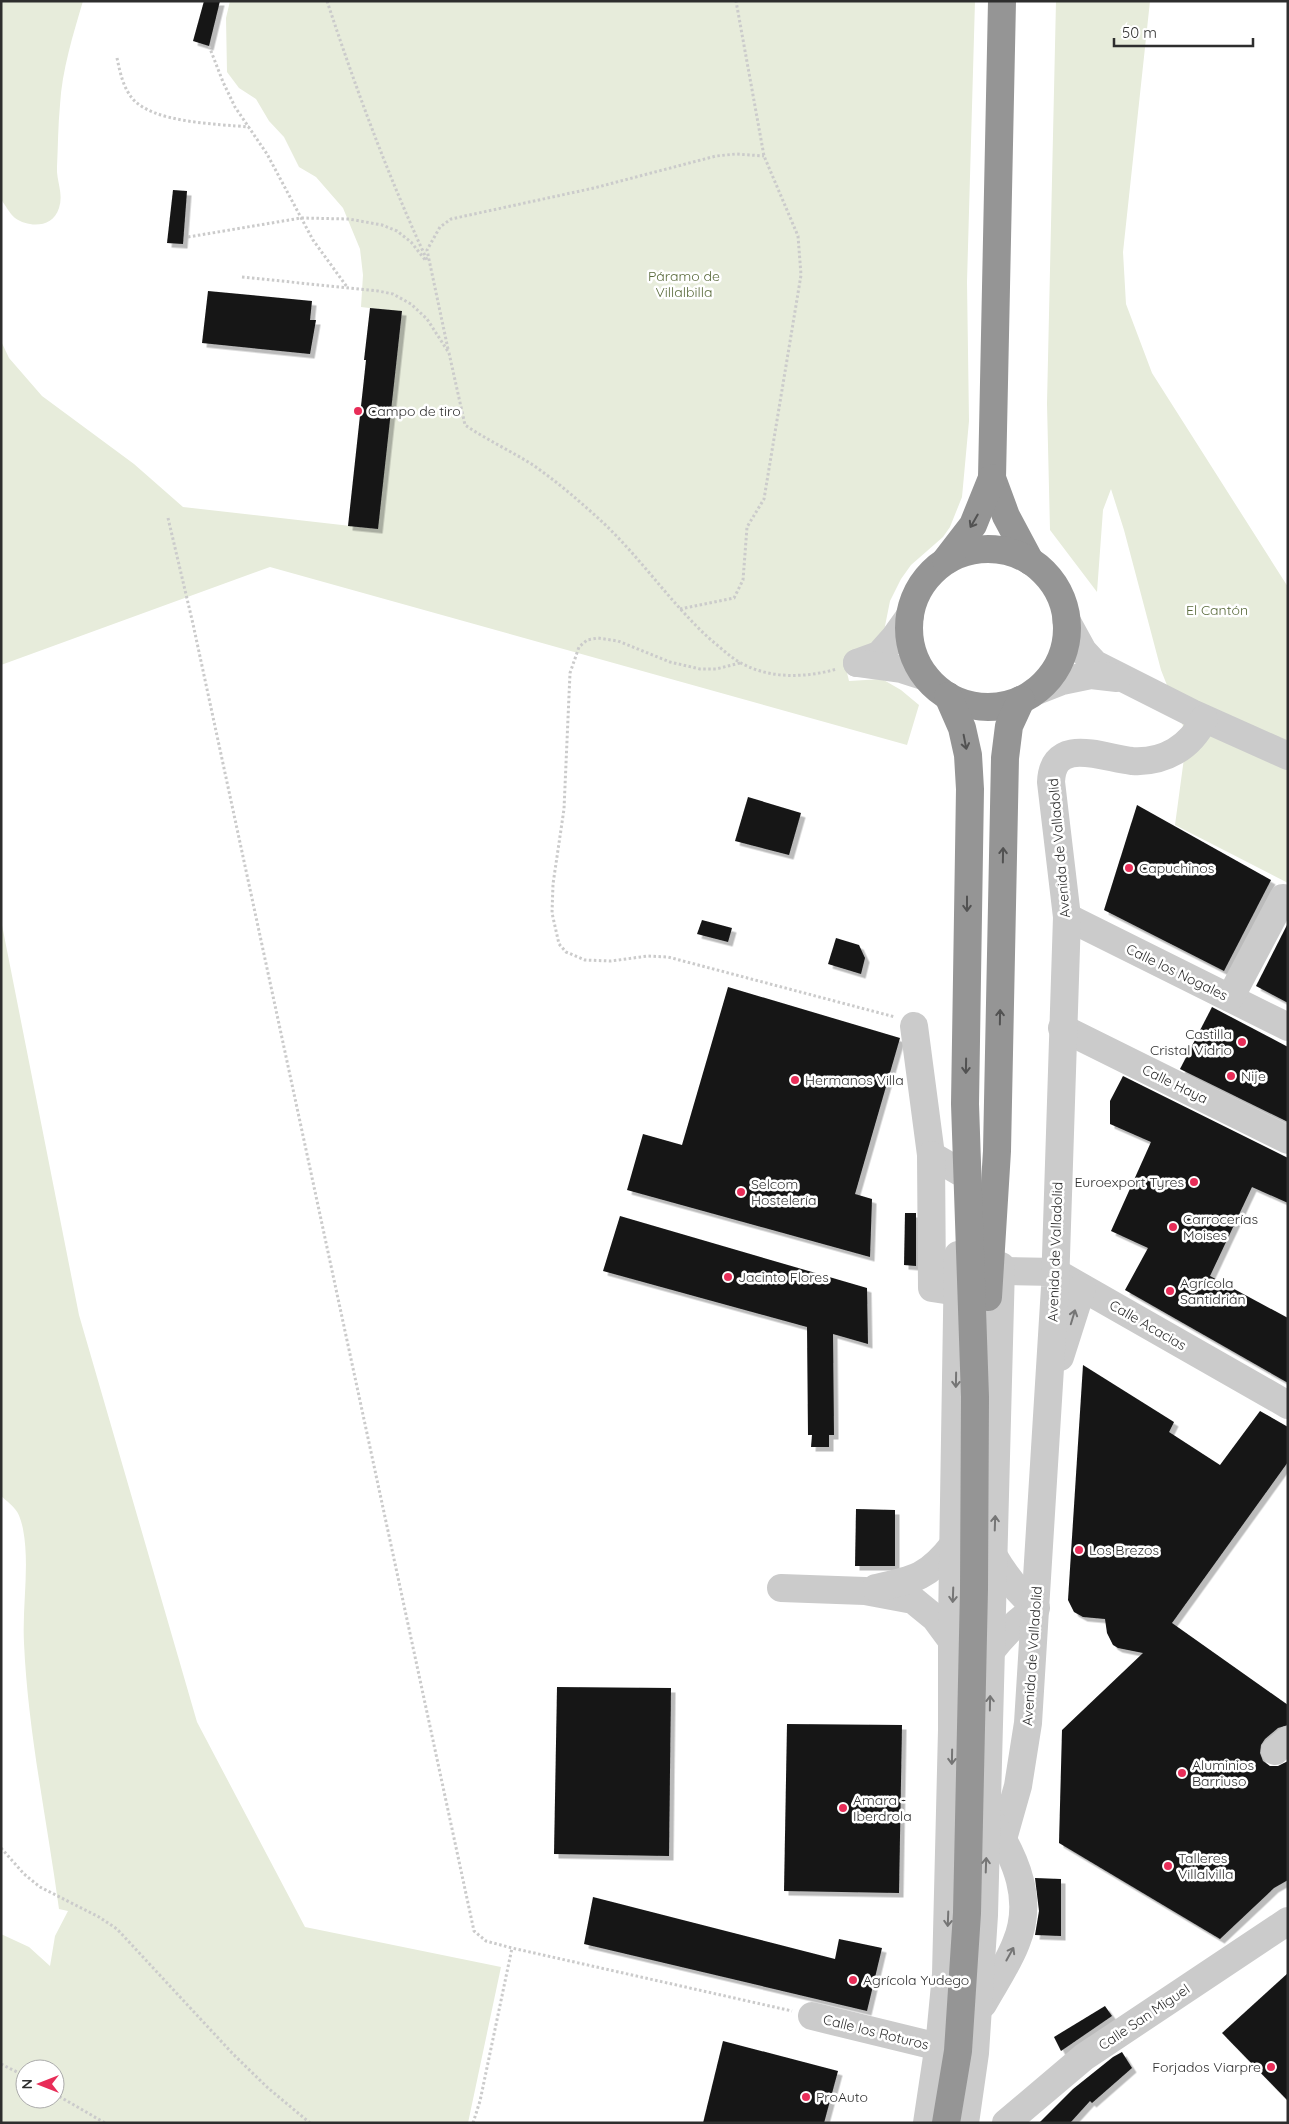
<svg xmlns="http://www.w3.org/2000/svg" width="1289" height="2124" viewBox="0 0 1289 2124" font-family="Quicksand,sans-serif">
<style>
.green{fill:#e7ecdb;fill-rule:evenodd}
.building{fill:#151515;filter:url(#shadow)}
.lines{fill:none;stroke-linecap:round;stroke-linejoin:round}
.path{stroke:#cbcbcb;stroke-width:3;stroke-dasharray:2.5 2.5;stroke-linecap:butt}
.minor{stroke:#cbcbcb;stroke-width:28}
.highway{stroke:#959595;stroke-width:28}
.oneway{stroke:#525252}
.oneway2{stroke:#757575}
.poi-dot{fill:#e82d58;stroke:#fff;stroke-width:2}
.labels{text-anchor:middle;stroke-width:5;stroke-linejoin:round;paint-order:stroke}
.park-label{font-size:14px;fill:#596a3b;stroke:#fff}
.poi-label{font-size:14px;fill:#2e2e2e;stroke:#fff;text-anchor:start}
.street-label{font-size:14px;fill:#2e2e2e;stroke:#fff}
</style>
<defs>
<filter id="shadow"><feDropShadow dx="4.5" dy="4.5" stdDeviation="0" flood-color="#0004"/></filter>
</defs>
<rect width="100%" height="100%" fill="#fff"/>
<g class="green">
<path d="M1,1h82c-10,34 -21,69 -23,104 -2,21 -2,41 -3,62 -1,13 7,27 2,41 -6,20 -30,20 -44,10 -5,-4 -10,-13 -14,-19z"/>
<polygon points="230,1 975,1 967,282 969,421 962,497 950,527 943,537 911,565 901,579 890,601 884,631 870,646 844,660 849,681 882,679 901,690 919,705 907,745 270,567 1,665 1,341 9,358 42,396 134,464 183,507 377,529 402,312 361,307 363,275 360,249 343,208 316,177 299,167 284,137 269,121 256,99 239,88 227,72 226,18"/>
<polygon points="1056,1 1150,1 1123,252 1126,304 1152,373 1288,587 1288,883 1175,825 1187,736 1161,670 1124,530 1111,489 1103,510 1097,592 1050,530 1047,404"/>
<path d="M1,920l78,395 118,407 108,205 196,40 -33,156h-467v-189l28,13 21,19 5,-30 13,-25 -9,-2c-12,-89 -31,-177 -35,-266 -2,-38 6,-77 -1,-114 -4,-19 -8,-21 -22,-33zM25,2069h30v30h-30z"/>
</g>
<g class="building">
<polygon points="204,1 220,1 209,46 193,41"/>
<polygon points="173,190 187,191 183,244 167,243"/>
<polygon points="208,291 312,301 310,320 316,320 310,354 202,343"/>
<polygon points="370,308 402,311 378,529 348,526 366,360 364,360"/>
<polygon points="748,797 801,813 789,855 735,841"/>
<polygon points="1137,805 1271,880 1224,971 1104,910"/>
<polygon points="702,920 732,928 728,942 697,934"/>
<polygon points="1288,923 1288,1003 1256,986"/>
<polygon points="836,938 859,945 865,958 861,974 828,964"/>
<polygon points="728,987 900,1038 855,1194 872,1199 870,1257 627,1190 643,1134 682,1145"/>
<polygon points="1212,1007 1288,1047 1288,1122 1180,1069"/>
<polygon points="1123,1076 1288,1158 1288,1203 1252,1187 1210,1276 1288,1318 1288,1383 1125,1290 1148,1248 1111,1231 1151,1142 1110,1124 1110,1101"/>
<polygon points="905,1213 916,1213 916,1266 904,1265"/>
<polygon points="620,1216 867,1288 868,1344 833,1334 834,1435 829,1435 829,1447 811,1447 812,1435 808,1435 807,1327 603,1271"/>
<polygon points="1083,1365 1174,1422 1169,1432 1220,1465 1260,1411 1288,1427 1288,1462 1172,1623 1288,1705 1288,1725 1278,1728 1265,1739 1261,1745 1260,1753 1263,1761 1270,1766 1278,1766 1288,1761 1288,1880 1274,1888 1220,1939 1059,1843 1062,1730 1143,1653 1118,1648 1113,1645 1107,1633 1105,1619 1083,1617 1074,1612 1068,1600"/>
<polygon points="856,1509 895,1510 895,1566 855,1566"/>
<polygon points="557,1687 671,1688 669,1856 554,1854"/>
<polygon points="787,1724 902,1725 899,1893 784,1891"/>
<polygon points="1035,1878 1061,1879 1061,1936 1035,1935 1039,1911"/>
<polygon points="593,1897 835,1959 839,1939 882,1948 867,2011 584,1944"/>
<polygon points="1288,1973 1288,2101 1222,2033"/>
<polygon points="1105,2006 1112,2016 1061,2051 1054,2037"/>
<polygon points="723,2041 838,2071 824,2123 703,2123"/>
<polygon points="1122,2052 1132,2068 1092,2103 1090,2101 1070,2123 1039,2123 1073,2089 1113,2057"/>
</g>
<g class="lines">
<g class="path">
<path d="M327,1c29,88 61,175 100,259"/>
<polyline points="209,46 223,82 235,107 267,154 313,240 347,287"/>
<path d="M117,58c3,14 6,29 15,40 20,25 86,26 117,29"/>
<polyline points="188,237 301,218 349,219 382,225 397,231 411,242 426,261"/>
<path d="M242,277l136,14 15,3 18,10 16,15 22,34 16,72c22,15 46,26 68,40 23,16 44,34 65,53 41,37 72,85 113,122 10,8 19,17 30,23 29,16 64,15 96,6"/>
<polyline points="448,349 427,250 440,227 451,219 594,188 716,156 736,154 764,156"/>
<polyline points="168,518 193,624 474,1931 486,1941 512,1948 792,2011"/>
<polyline points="680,609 734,598 743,580 747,527 764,499 801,275 798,236 764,156 736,1"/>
<polyline points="740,663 716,669 700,669 670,662 618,641 598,638 587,640 579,647 570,673 564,809 553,884 552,913 559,944 566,952 585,960 611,961 648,956 668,957 895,1017"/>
<polyline points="1,1848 24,1874 40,1887 99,1917 117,1929 233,2054 268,2088 310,2123"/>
<polyline points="1,2064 25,2076"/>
<polyline points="55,2094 105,2123"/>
<polyline points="473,2123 480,2101 512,1948"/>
</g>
<g class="minor">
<polyline points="1066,620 1083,651 1095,664 1192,713 1288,756"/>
<polyline points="857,663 879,655 895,637 910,616"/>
<polyline points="857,663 901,669 926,677"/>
<polyline points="1034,692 1062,681 1091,675 1117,678"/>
<polyline points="1067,917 1288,1027"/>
<polyline points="1230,998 1283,898 1288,901"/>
<polyline points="914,1026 931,1155 960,1172"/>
<polyline points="1062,1028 1288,1140"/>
<polyline points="931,1155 932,1288 958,1292"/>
<polyline points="1001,1271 1055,1272 1288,1405"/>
<polyline points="1060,1357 1082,1288"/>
<polyline points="781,1588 865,1591 913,1600 935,1618 952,1641"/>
<path d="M876,1588c38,-8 53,-11 78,-44"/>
<path d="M991,1651c13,-17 26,-30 45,-43 -18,-16 -31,-32 -43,-53"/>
<polyline points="1275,1751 1288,1740"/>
<path d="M1003,1839l15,-53 10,-63 27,-436 12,-370 -16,-135c2,-47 52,-24 81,-21 32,2 59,-14 72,-42"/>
<path d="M983,2004c11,-20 25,-40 33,-61 18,-43 0,-84 -23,-120"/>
<polyline points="812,2016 939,2047"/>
<polyline points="927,2123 940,2037 946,1974 952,1730 952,1624 958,1255"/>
<polyline points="965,2123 975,2053 984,1915 1001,1266"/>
<polyline points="1006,2123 1084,2057 1288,1921"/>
</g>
<g class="highway">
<polyline points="1002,1 992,478 1006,516 1030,561"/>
<circle cx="988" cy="628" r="79"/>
<polyline points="946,560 973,525 992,478"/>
<polyline points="988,1297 997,1151 1005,758 1009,726 1021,700"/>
<polyline points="946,2123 958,2051 967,1913 974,1589 975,1397 965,1104 970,789 968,755 962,728 948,696"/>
</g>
</g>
<defs><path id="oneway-shaft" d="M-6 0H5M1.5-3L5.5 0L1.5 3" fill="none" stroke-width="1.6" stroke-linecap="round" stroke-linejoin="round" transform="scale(1.25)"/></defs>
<g class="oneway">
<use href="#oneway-shaft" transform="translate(974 521) rotate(120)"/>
<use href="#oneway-shaft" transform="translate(965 742) rotate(79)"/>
<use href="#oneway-shaft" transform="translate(1003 855) rotate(-89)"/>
<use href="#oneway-shaft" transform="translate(967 904) rotate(90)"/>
<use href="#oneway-shaft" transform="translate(1000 1017) rotate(-89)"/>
<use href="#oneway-shaft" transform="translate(966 1066) rotate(91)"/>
</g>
<g class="oneway2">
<use href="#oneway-shaft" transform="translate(1073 1317) rotate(-73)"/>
<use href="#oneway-shaft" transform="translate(956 1380) rotate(91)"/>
<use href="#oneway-shaft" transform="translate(995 1523) rotate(-88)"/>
<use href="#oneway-shaft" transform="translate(953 1595) rotate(92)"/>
<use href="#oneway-shaft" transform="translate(990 1703) rotate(-89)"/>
<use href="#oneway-shaft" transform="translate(952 1757) rotate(91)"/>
<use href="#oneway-shaft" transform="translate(986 1865) rotate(-88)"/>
<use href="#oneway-shaft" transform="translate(948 1919) rotate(92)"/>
<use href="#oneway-shaft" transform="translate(1010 1954) rotate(-61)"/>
</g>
<g class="poi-dot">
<circle cx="358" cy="411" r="5"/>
<circle cx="1129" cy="868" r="5"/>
<circle cx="1242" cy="1042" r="5"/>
<circle cx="1231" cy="1076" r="5"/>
<circle cx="795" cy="1080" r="5"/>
<circle cx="1194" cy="1182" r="5"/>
<circle cx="741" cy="1192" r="5"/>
<circle cx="1173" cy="1227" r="5"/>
<circle cx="728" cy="1277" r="5"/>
<circle cx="1170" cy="1291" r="5"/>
<circle cx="1079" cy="1550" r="5"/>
<circle cx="1182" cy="1773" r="5"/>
<circle cx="843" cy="1808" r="5"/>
<circle cx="1168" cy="1866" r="5"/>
<circle cx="853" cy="1980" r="5"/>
<circle cx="1271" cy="2067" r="5"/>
<circle cx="806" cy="2097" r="5"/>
</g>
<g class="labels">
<g class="park-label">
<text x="684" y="281">Páramo de<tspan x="684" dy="16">Villalbilla</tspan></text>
<text x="1217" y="615">El Cantón</text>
</g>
<g class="poi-label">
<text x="368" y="416">Campo de tiro</text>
<text x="1139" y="873">Capuchinos</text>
<text x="1232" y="1039" text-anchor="end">Castilla<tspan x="1232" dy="16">Cristal Vidrio</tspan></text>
<text x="1241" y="1081">Nije</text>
<text x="805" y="1085">Hermanos Villa</text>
<text x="1184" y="1187" text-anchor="end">Euroexport Tyres</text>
<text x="751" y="1189">Selcom<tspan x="751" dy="16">Hostelería</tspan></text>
<text x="1183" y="1224">Carrocerías<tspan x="1183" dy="16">Moises</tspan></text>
<text x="738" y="1282">Jacinto Flores</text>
<text x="1180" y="1288">Agrícola<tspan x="1180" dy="16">Santidrián</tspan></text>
<text x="1089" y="1555">Los Brezos</text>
<text x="1192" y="1770">Aluminios<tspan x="1192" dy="16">Barriuso</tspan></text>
<text x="853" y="1805">Amara -<tspan x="853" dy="16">Iberdrola</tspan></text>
<text x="1178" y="1863">Talleres<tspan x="1178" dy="16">Villalvilla</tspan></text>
<text x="863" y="1985">Agrícola Yudego</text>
<text x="1261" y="2072" text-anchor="end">Forjados Viarpre</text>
<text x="816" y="2102">ProAuto</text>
</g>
<g class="street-label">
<text transform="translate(1059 848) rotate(-95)" y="5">Avenida de Valladolid</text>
<text transform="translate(1177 972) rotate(26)" y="5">Calle los Nogales</text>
<text transform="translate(1175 1084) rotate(26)" y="5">Calle Haya</text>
<text transform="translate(1055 1252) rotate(-88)" y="5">Avenida de Valladolid</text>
<text transform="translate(1148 1325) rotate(30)" y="5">Calle Acacias</text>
<text transform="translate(1032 1656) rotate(-86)" y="5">Avenida de Valladolid</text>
<text transform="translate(1144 2017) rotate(-34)" y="5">Calle San Miguel</text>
<text transform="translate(876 2032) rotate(14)" y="5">Calle los Roturos</text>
</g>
</g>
<rect width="1289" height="2124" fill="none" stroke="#2e2e2e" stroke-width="5"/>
<g transform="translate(40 2084) rotate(270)"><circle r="24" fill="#ffffff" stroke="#ababab"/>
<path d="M0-4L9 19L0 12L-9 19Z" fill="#e82d58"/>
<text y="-8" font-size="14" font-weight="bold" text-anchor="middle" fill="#2e2e2e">N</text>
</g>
<path d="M1114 38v8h139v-8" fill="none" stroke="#2e2e2e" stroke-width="2.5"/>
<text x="1122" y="38" font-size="15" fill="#2e2e2e" stroke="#ffffff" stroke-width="4" paint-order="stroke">50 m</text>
</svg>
